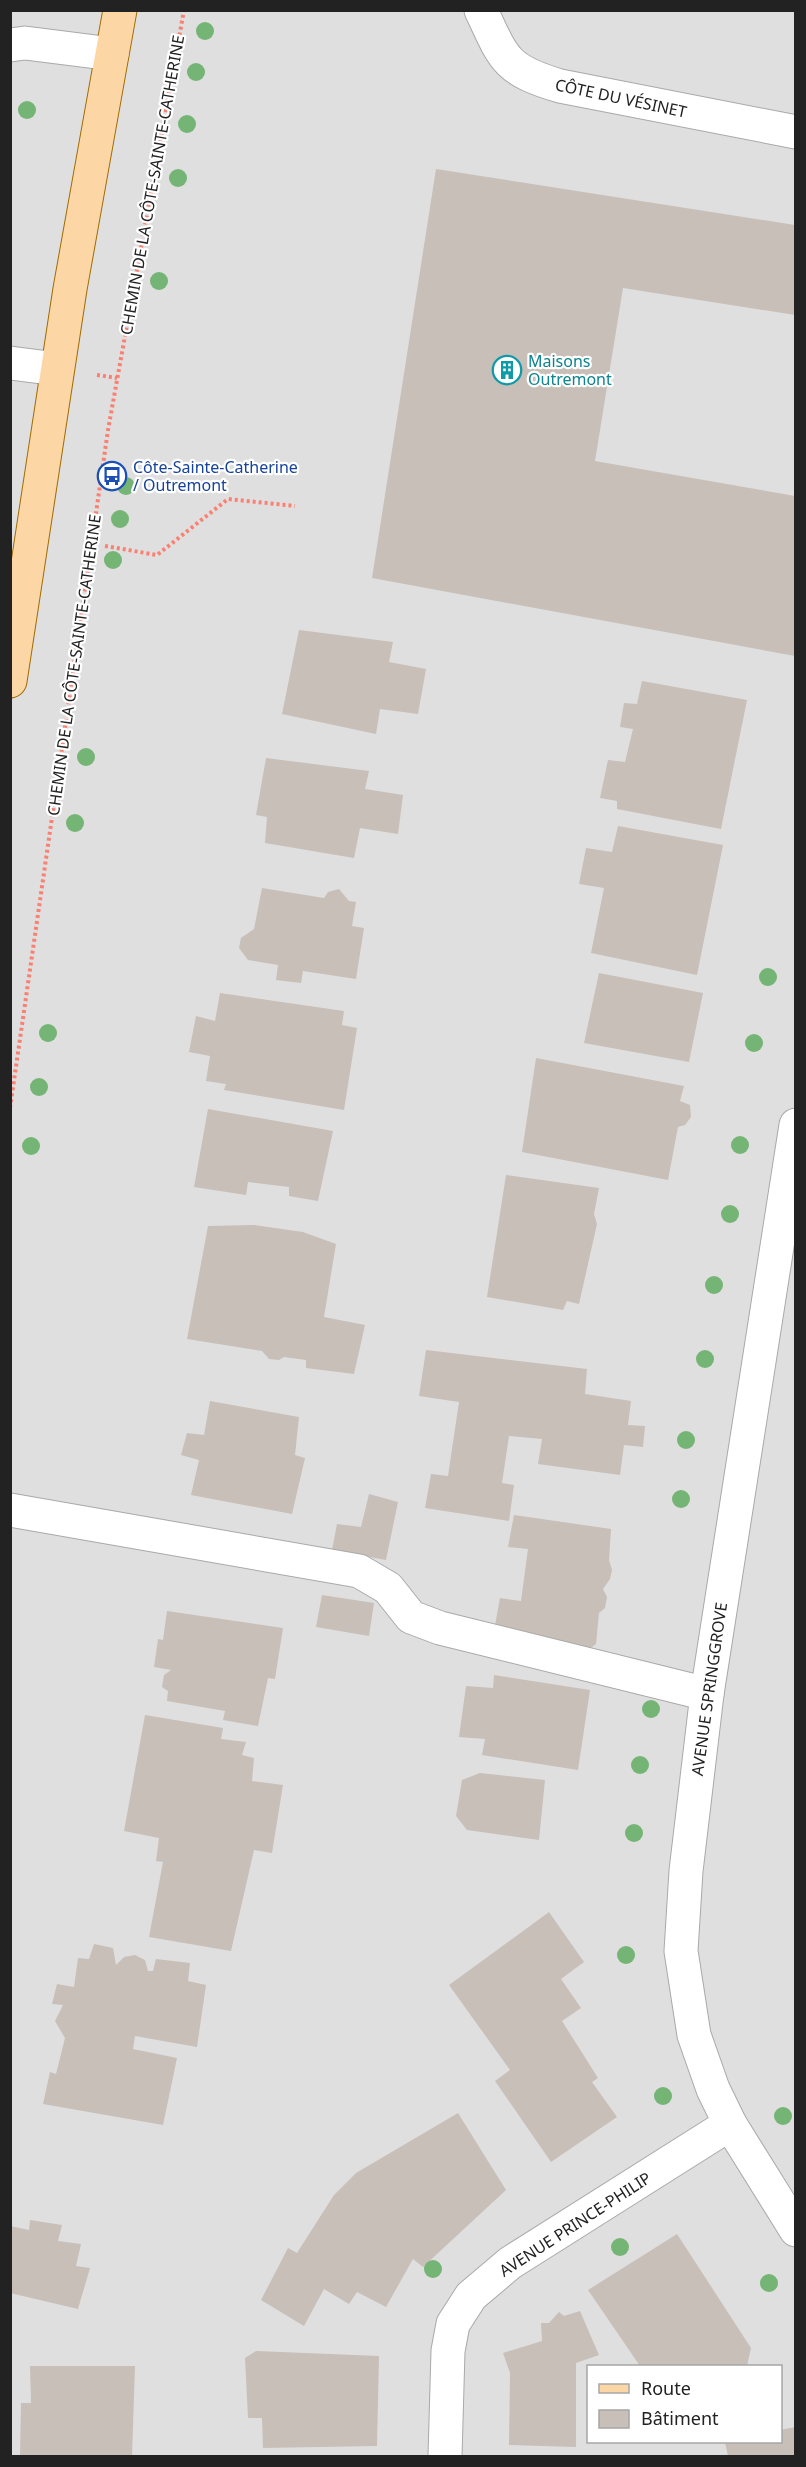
<svg xmlns="http://www.w3.org/2000/svg" width="806" height="2467" viewBox="0 0 806 2467" font-family="'Noto Sans',sans-serif">
<style>
.residential{fill:#e0dfdf;fill-rule:evenodd}
.building{fill:#c7bfb8}
.lines{fill:none;stroke-linecap:round;stroke-linejoin:round}
.minor-casing{stroke:#a9a9a9;stroke-width:35}
.major-casing{stroke:#a06b00;stroke-width:35}
.path{stroke:#fa8072;stroke-width:4;stroke-dasharray:3 3;stroke-linecap:butt}
.minor{stroke:#fff;stroke-width:33}
.major{stroke:#fcd6a4;stroke-width:33}
.tree{fill:#74b475}
.labels{text-anchor:middle;stroke-width:4.5;stroke-linejoin:round;paint-order:stroke}
.street-label{font-size:16px;fill:#222;stroke:#fff}
.culture-label{font-size:16px;fill:#0d838f;stroke:#fff;text-anchor:start}
.transit-label{font-size:16px;fill:#164399;stroke:#fff;text-anchor:start}
</style>
<rect width="100%" height="100%" fill="#f2efe9"/>
<path class="residential" d="M11,11h784v2445h-784zM588,2366h192v76h-192z"/>
<g class="building">
<polygon points="436,169 795,225 795,315 623,288 595,461 795,496 795,656 372,578"/>
<polygon points="299,630 393,642 389,662 426,669 418,714 380,709 376,734 282,714"/>
<polygon points="642,681 747,700 721,829 617,809 617,801 600,798 608,760 625,762 633,729 620,727 624,703 637,704"/>
<polygon points="266,758 369,771 365,789 403,795 398,834 360,828 354,858 265,843 267,817 256,815"/>
<polygon points="618,826 723,845 697,975 591,953 604,888 579,884 586,848 612,852"/>
<polygon points="262,888 324,898 328,892 339,889 349,901 356,902 352,926 364,928 356,979 303,971 301,983 276,980 278,965 248,960 239,948 241,938 254,929"/>
<polygon points="599,973 703,993 689,1062 584,1043"/>
<polygon points="220,993 344,1011 342,1025 357,1028 344,1110 224,1090 226,1084 206,1081 210,1056 189,1052 196,1016 215,1021"/>
<polygon points="536,1058 684,1086 680,1101 690,1105 691,1117 685,1125 678,1127 668,1180 522,1152"/>
<polygon points="208,1109 333,1131 318,1201 289,1196 289,1187 248,1182 246,1195 194,1187"/>
<polygon points="506,1175 599,1188 594,1214 597,1224 579,1304 567,1301 563,1310 487,1297"/>
<polygon points="254,1225 303,1232 336,1244 324,1317 365,1325 354,1374 306,1368 306,1360 284,1357 279,1360 269,1359 262,1351 187,1339 208,1226"/>
<polygon points="426,1350 587,1369 585,1394 631,1401 628,1425 645,1426 643,1447 624,1445 620,1475 538,1464 542,1439 509,1436 502,1483 514,1485 509,1521 425,1508 431,1474 448,1476 459,1402 419,1396"/>
<polygon points="210,1401 299,1417 295,1455 305,1458 292,1514 191,1495 199,1460 181,1455 187,1433 204,1435"/>
<polygon points="369,1494 398,1502 386,1560 332,1550 337,1524 361,1527"/>
<polygon points="514,1515 611,1529 609,1560 612,1570 610,1579 603,1589 607,1597 605,1608 599,1613 596,1644 585,1652 494,1631 500,1598 521,1601 528,1549 508,1547"/>
<polygon points="322,1595 374,1603 369,1636 316,1627"/>
<polygon points="167,1611 283,1628 275,1679 268,1678 258,1726 223,1720 225,1711 167,1701 168,1691 162,1687 164,1675 171,1670 154,1667 158,1639 163,1640"/>
<polygon points="494,1675 590,1690 578,1770 482,1755 485,1739 459,1737 466,1686 493,1688"/>
<polygon points="145,1715 223,1728 221,1739 246,1742 242,1755 254,1758 252,1781 283,1785 272,1853 254,1850 231,1951 149,1937 163,1862 156,1861 159,1838 124,1831"/>
<polygon points="480,1773 545,1780 539,1840 467,1830 456,1816 462,1780"/>
<polygon points="549,1912 584,1962 561,1979 581,2008 562,2021 598,2078 592,2082 617,2117 551,2162 495,2081 510,2070 449,1985"/>
<polygon points="94,1944 113,1948 116,1965 124,1957 135,1955 145,1960 148,1971 153,1971 156,1959 190,1963 188,1981 206,1985 197,2047 135,2036 133,2049 177,2058 163,2125 43,2104 50,2072 56,2074 65,2038 55,2021 63,2005 52,2004 57,1984 74,1987 78,1958 89,1959"/>
<polygon points="458,2113 506,2190 423,2267 413,2259 386,2307 357,2292 349,2304 324,2289 304,2326 261,2300 288,2248 297,2253 334,2195 356,2173"/>
<polygon points="30,2220 62,2225 58,2241 81,2244 76,2266 90,2268 78,2309 10,2293 10,2226 29,2230"/>
<polygon points="677,2234 751,2348 747,2366 640,2366 588,2290"/>
<polygon points="580,2311 599,2355 576,2363 576,2447 509,2445 510,2373 503,2353 542,2341 541,2323 549,2323 559,2312 564,2316"/>
<polygon points="256,2351 379,2356 377,2446 263,2448 262,2418 248,2418 245,2358"/>
<polygon points="30,2366 135,2366 132,2456 20,2456 21,2403 31,2403"/>
<polygon points="795,2427 795,2456 728,2456 725,2442 780,2442 780,2430"/>
</g>
<g class="lines">
<g class="minor-casing">
<g id="minor">
<path d="M481,10c23,50 25,60 79,76l236,46"/>
<polyline points="10,45 25,43 112,54"/>
<polyline points="10,363 57,369"/>
<polyline points="796,1125 707,1694 686,1871 681,1951 694,2035 713,2089 730,2124 796,2230"/>
<polyline points="10,1510 359,1571 388,1588 411,1617 440,1628 707,1694"/>
<polyline points="445,2456 448,2351 453,2324 471,2296 510,2263 730,2124"/>
</g>
</g>
<g class="major-casing">
<polyline id="major" points="10,681 70,289 120,10"/>
</g>
<g class="path">
<polyline points="97,375 117,378"/>
<polyline points="105,546 157,555 228,499 295,506"/>
<polyline points="10,1108 108,430 184,10"/>
</g>
<use href="#minor" class="minor"/>
<use href="#major" class="major"/>
</g>
<g class="tree">
<circle cx="205" cy="31" r="9"/>
<circle cx="196" cy="72" r="9"/>
<circle cx="27" cy="110" r="9"/>
<circle cx="187" cy="124" r="9"/>
<circle cx="178" cy="178" r="9"/>
<circle cx="159" cy="281" r="9"/>
<circle cx="126" cy="486" r="9"/>
<circle cx="120" cy="519" r="9"/>
<circle cx="113" cy="560" r="9"/>
<circle cx="86" cy="757" r="9"/>
<circle cx="75" cy="823" r="9"/>
<circle cx="768" cy="977" r="9"/>
<circle cx="48" cy="1033" r="9"/>
<circle cx="754" cy="1043" r="9"/>
<circle cx="39" cy="1087" r="9"/>
<circle cx="740" cy="1145" r="9"/>
<circle cx="31" cy="1146" r="9"/>
<circle cx="730" cy="1214" r="9"/>
<circle cx="714" cy="1285" r="9"/>
<circle cx="705" cy="1359" r="9"/>
<circle cx="686" cy="1440" r="9"/>
<circle cx="681" cy="1499" r="9"/>
<circle cx="651" cy="1709" r="9"/>
<circle cx="640" cy="1765" r="9"/>
<circle cx="634" cy="1833" r="9"/>
<circle cx="626" cy="1955" r="9"/>
<circle cx="663" cy="2096" r="9"/>
<circle cx="783" cy="2116" r="9"/>
<circle cx="620" cy="2247" r="9"/>
<circle cx="433" cy="2269" r="9"/>
<circle cx="769" cy="2283" r="9"/>
</g>
<defs>
<g id="building-ring" transform="scale(1.5)"><circle r="9.5" fill="#fff" stroke="#0f9aa8" stroke-width="1.5"/><path d="M-4-6H4V6H1V3H-1V6H-4ZM-2.5-4.3h1.7v1.8h-1.7ZM.8-4.3h1.7v1.8H.8ZM-2.5-1h1.7V.8h-1.7ZM.8-1h1.7V.8H.8Z" fill="#0f9aa8"/></g>
<g id="bus-ring" transform="scale(1.5)"><circle r="9.5" fill="#fff" stroke="#1a4fb4" stroke-width="1.5"/><path d="M-5-6H5V4H4V6H2V4H-2V6H-4V4H-5ZM-3.5-4V0h7V-4ZM-3.5 1.2v1.5H-2V1.2ZM2 1.2v1.5H3.5V1.2Z" fill="#1a4fb4"/></g>
</defs>
<g fill-rule="evenodd">
<use href="#building-ring" x="507" y="370"/>
<use href="#bus-ring" x="112" y="476"/>
</g>
<g class="labels">
<g class="street-label">
<text transform="translate(621 98) rotate(12)" y="6">CÔTE DU VÉSINET</text>
<text transform="translate(152 185) rotate(-80)" y="6">CHEMIN DE LA CÔTE-SAINTE-CATHERINE</text>
<text transform="translate(74 665) rotate(-82)" y="6">CHEMIN DE LA CÔTE-SAINTE-CATHERINE</text>
<text transform="translate(709 1689) rotate(-82)" y="6">AVENUE SPRINGGROVE</text>
<text transform="translate(575 2224) rotate(-33)" y="6">AVENUE PRINCE-PHILIP</text>
</g>
<g class="culture-label">
<text x="528" y="367">Maisons<tspan x="528" dy="18">Outremont</tspan></text>
</g>
<g class="transit-label">
<text x="133" y="473">Côte-Sainte-Catherine<tspan x="133" dy="18">/ Outremont</tspan></text>
</g>
</g>
<rect width="806" height="2467" fill="none" stroke="#222222" stroke-width="24"/>
<rect x="587" y="2365" width="195" height="78" fill="#ffffff" stroke="#a7a7a7" stroke-width="1.5"/>
<rect x="599" y="2384" width="30" height="9" fill="#fcd6a4" stroke="#a7a7a7" stroke-width="1.5"/>
<text x="641" y="2395" font-size="18" fill="#222222">Route</text>
<rect x="599" y="2410" width="30" height="18" fill="#c7bfb8" stroke="#a7a7a7" stroke-width="1.5"/>
<text x="641" y="2425" font-size="18" fill="#222222">Bâtiment</text>
</svg>
